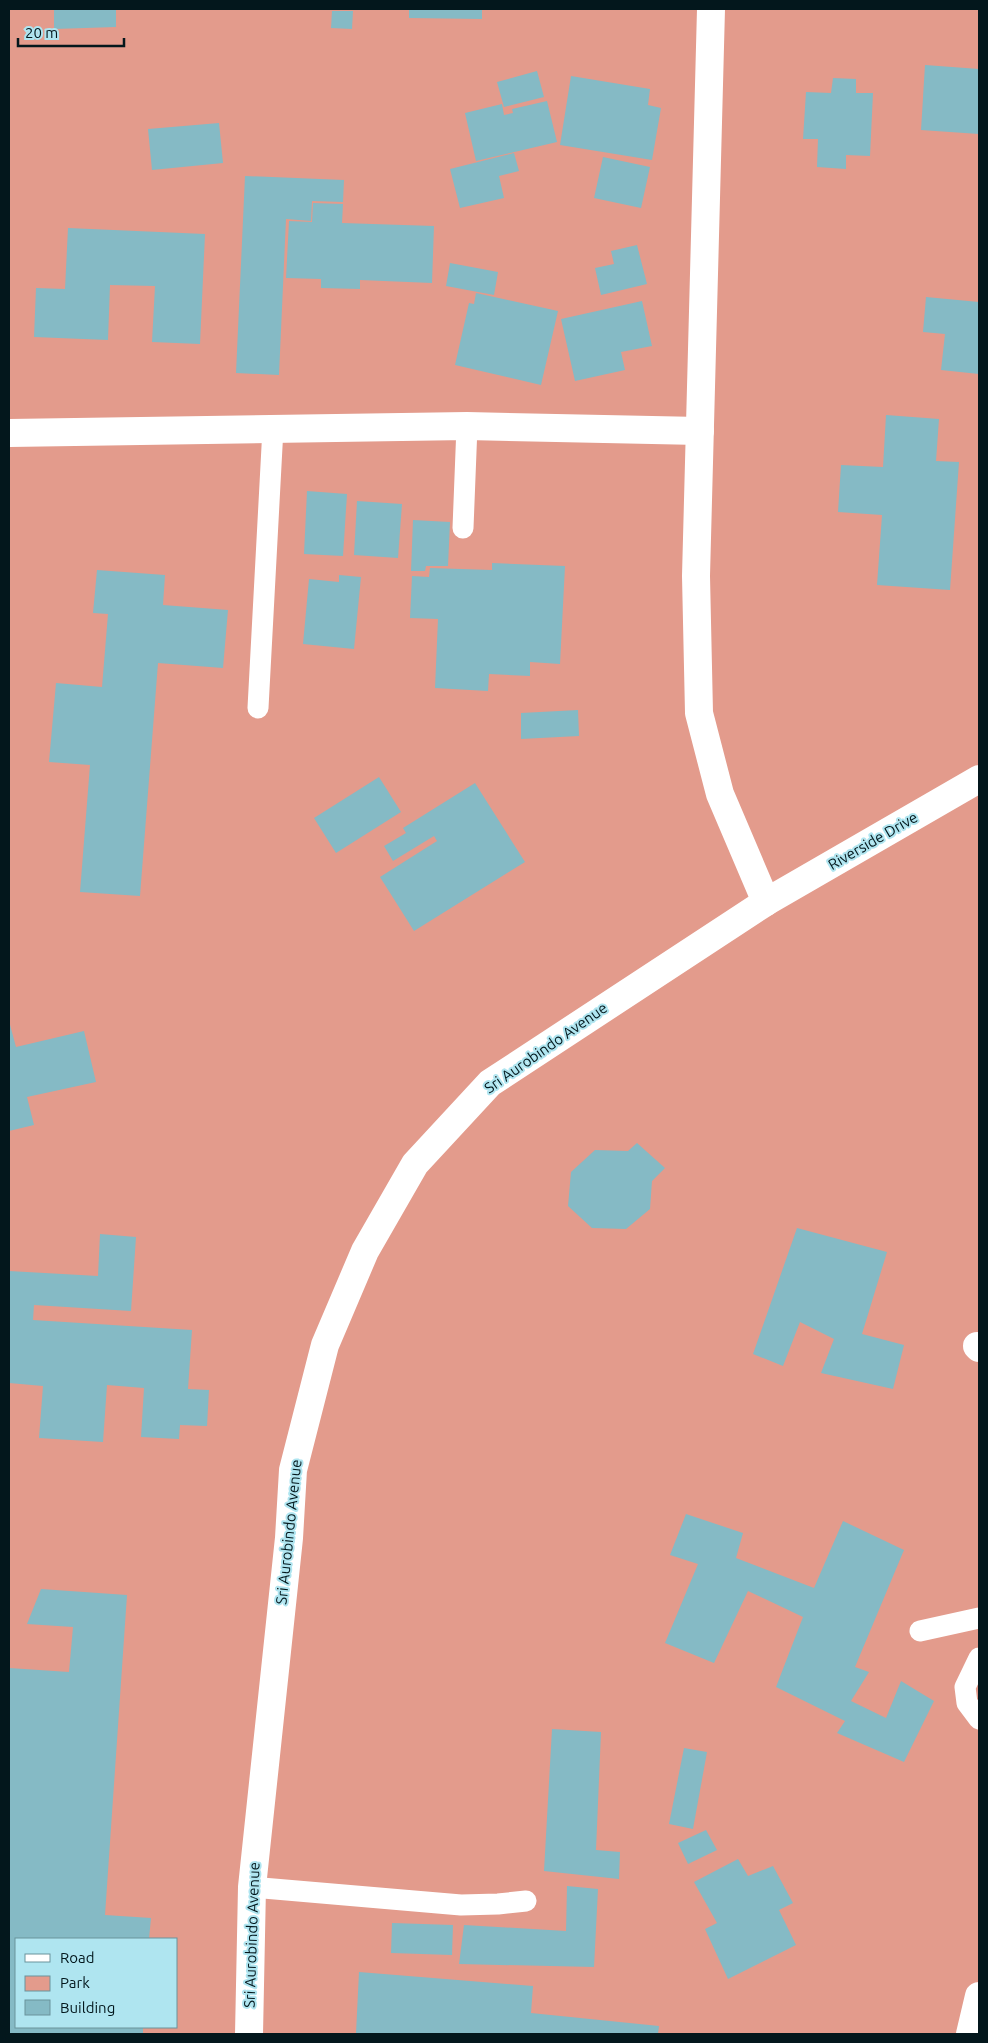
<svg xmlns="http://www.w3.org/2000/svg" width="988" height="2043" viewBox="0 0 988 2043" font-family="Ubuntu,sans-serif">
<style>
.green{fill:#e39b8c;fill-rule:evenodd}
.building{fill:#85bac5}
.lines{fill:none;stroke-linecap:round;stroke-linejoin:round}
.lane{stroke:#fff;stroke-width:21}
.street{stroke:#fff;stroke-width:28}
.secondary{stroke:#fff;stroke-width:28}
.labels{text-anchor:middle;stroke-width:4;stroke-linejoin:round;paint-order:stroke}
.street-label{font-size:15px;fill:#03171c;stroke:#afe5f0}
</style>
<rect width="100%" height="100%" fill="#a2d8e3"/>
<path class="green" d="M9,9h970v2025h-970zM16,1939h160v88h-160z"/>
<g class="building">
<polygon points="54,9 116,9 116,27 54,29"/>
<polygon points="409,9 482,9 482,19 409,18"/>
<polygon points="332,11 353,11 352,29 331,28"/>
<polygon points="925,65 979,69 979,134 921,130"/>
<polygon points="537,71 544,97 504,107 497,82"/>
<polygon points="571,76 650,89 648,105 661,108 652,160 560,145"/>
<polygon points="833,78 856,79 856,93 873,93 870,156 846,155 846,169 817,167 818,139 803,139 806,92 831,93"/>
<polygon points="547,101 557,142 476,161 465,113 502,104 504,115 513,113 512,109"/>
<polygon points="219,123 223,163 152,170 148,129"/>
<polygon points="514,153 519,171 499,176 504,198 460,208 450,169"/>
<polygon points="603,157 650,167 641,208 594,198"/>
<polygon points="245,176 344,180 343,202 312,201 311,221 286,219 279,375 236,373"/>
<polygon points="313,203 343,204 342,223 434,226 432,283 360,280 360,289 321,288 321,279 286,278 289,221 312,222"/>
<polygon points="68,228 205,234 200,344 152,342 155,286 110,285 108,340 34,337 36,288 65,289"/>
<polygon points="637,245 647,284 601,295 595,268 614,264 611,251"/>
<polygon points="450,263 498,272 494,295 446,286"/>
<polygon points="476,293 558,311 541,385 455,365 469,303 474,304"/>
<polygon points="926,297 979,302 979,374 941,370 945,334 923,332"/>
<polygon points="642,301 652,346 621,352 625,370 575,381 561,319"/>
<polygon points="886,415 939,419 936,461 959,462 950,590 877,585 882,515 838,512 841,465 883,467"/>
<polygon points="307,491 347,494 343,556 304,554"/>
<polygon points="357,501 402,504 398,558 354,555"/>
<polygon points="413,520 450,522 448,566 426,566 425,571 411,571"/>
<polygon points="492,563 565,566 560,664 530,662 530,676 489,674 488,691 435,688 438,619 410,618 412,576 429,577 430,568 492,570"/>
<polygon points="97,570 165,575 163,605 228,610 223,668 158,663 140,896 80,892 90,765 49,762 56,683 102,687 108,614 93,613"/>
<polygon points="339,575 361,577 354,649 303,644 309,579 339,582"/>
<polygon points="578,710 579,736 521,739 521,713"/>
<polygon points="379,777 401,812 336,853 314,818"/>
<polygon points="475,783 525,862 414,931 380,877 437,841 434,836 393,861 384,846 406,833 403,828"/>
<polygon points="9,1021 16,1047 84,1031 96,1082 27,1097 34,1125 9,1131"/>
<polygon points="637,1143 665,1168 652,1181 650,1209 626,1229 592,1228 568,1206 571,1172 595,1150 628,1151"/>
<polygon points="797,1228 887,1252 862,1334 904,1345 893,1389 821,1373 834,1339 800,1322 783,1366 753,1354"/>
<polygon points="100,1234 136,1237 131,1311 34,1305 33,1320 192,1330 188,1389 209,1390 207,1426 180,1425 179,1439 141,1437 144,1388 107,1385 103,1442 39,1438 43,1386 9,1383 9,1271 98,1276"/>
<polygon points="686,1514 743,1533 736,1558 814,1588 843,1521 904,1550 855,1667 869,1672 851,1701 886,1718 901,1681 934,1701 904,1762 837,1733 845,1721 776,1687 803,1617 748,1591 714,1663 665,1643 698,1564 670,1555"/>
<polygon points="41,1589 127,1595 105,1915 151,1918 149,1939 16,1939 16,2027 143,2027 143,2034 9,2034 9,1668 69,1672 73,1627 27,1624"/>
<polygon points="552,1729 601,1732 596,1850 620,1852 619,1879 544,1871"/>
<polygon points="684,1748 707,1752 693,1829 669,1824"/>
<polygon points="706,1830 717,1850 688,1864 678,1843"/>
<polygon points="738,1859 748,1876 773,1866 793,1903 779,1910 796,1945 728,1979 705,1929 717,1923 694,1882"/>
<polygon points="567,1886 598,1889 594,1967 459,1964 464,1925 566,1931"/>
<polygon points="392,1923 453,1925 452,1955 391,1953"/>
<polygon points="359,1972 533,1986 531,2013 659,2026 658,2034 356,2033"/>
</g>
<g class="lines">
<g class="lane">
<polyline points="463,528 467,426"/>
<polyline points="258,708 273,428"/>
<polyline points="920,1631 979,1618"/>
<polyline points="979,1658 965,1687 967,1703 979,1719"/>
<polyline points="252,1887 461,1905 498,1904 526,1901"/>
</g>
<g class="street">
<polyline points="711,9 696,576 699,713 720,794 766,902"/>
<polyline points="9,433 467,426 700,431"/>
<polyline points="977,1346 979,1348"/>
<polyline points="249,2034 252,1887 289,1538 293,1470 325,1345 365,1251 415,1164 490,1083 766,902 979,779"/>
</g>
<polyline class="secondary" points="970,2034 979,1996"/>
</g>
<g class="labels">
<g class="street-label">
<text transform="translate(873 841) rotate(-30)" y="5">Riverside Drive</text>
<text transform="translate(546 1048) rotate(-35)" y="5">Sri Aurobindo Avenue</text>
<text transform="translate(289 1532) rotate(-84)" y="5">Sri Aurobindo Avenue</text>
<text transform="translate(252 1935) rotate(-88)" y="5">Sri Aurobindo Avenue</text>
</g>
</g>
<rect width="988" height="2043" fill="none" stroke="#03171c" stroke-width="20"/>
<rect x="15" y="1938" width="162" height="90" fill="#afe5f0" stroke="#6a939b"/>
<rect x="25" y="1954" width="25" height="8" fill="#ffffff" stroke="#6a939b"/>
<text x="60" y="1963" font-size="15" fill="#03171c">Road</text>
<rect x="25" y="1976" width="25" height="15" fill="#e39b8c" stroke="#6a939b"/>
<text x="60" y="1988" font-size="15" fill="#03171c">Park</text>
<rect x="25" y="2000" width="25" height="15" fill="#85bac5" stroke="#6a939b"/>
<text x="60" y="2013" font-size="15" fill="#03171c">Building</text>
<path d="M18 38v8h106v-8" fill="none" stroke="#03171c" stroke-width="2.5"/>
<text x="25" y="38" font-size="15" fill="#03171c" stroke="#afe5f0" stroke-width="4" paint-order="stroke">20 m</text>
</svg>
